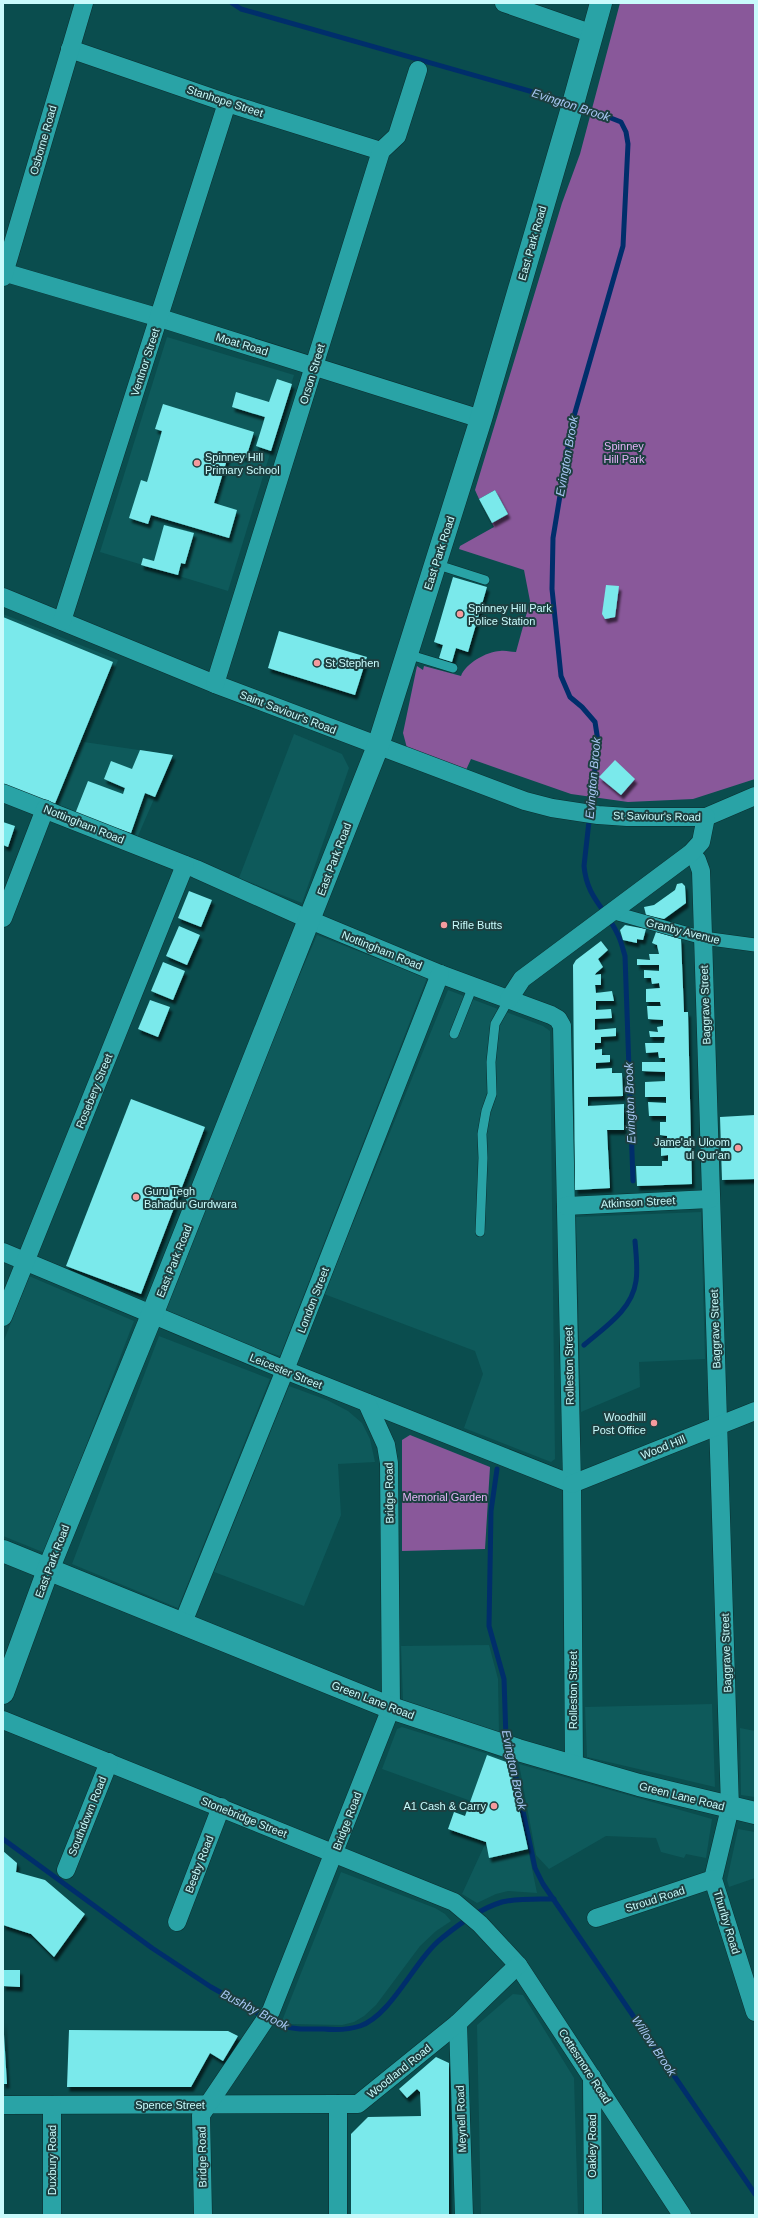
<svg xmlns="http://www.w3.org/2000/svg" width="758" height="2218" viewBox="0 0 758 2218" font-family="Arial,sans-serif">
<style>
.built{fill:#0e5a5b}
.green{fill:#89589a}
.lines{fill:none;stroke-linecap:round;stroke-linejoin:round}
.stream{stroke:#002e6b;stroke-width:5}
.building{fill:#7ae9eb;filter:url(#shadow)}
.service-casing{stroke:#0a2f30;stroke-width:10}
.pedestrian-casing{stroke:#0a2f30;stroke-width:14}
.minor-casing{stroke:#0a2f30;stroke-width:19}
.tertiary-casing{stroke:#0a2f30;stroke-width:23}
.secondary-casing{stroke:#0a2f30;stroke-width:23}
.service{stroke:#29a3a6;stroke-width:9}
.pedestrian{stroke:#29a3a6;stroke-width:13}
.minor{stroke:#29a3a6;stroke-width:18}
.tertiary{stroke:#29a3a6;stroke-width:22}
.secondary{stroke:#29a3a6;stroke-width:22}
.poi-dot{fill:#f59b9e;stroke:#1c3f40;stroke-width:1.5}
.labels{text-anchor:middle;stroke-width:4;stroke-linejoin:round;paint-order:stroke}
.street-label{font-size:11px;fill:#c9fbfc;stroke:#1c3f40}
.park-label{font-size:11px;fill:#e5b3f6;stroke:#1c3f40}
.poi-label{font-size:11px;fill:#c9fbfc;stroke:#1c3f40;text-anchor:start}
.water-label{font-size:12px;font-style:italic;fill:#a8c7f3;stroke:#1c3f40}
</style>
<defs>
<filter id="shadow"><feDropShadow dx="2.5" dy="4.5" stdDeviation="1" flood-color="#0009"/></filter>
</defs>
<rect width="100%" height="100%" fill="#0a4d4e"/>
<g class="built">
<polygon points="167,337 294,375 228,591 100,552"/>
<polygon points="3,614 118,660 84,742 173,755 138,836 3,784"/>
<polygon points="294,734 342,754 349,768 302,903 239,878"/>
<polygon points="317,935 427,978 280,1356 152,1315"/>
<polygon points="448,990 543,1026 550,1031 555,1459 551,1462 464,1428 483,1374 475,1351 324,1294"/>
<polygon points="701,1212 705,1359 639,1362 640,1387 581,1412 576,1217"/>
<polygon points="29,1276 134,1321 45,1553 3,1536 3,1343"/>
<polygon points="159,1336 270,1379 178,1608 72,1564"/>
<polygon points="289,1386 327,1400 348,1411 362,1423 370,1439 375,1462 338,1464 341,1515 304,1606 214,1572"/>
<polygon points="489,1645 498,1679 499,1733 403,1701 401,1646"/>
<polygon points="712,1704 715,1787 587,1757 585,1707"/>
<polygon points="402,1727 510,1761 537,1893 508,1891 496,1894 477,1903 462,1894 486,1842 448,1829 454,1812 465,1816 471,1801 382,1769 397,1729"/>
<polygon points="740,1728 755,1731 755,1797 741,1795"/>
<polygon points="519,1764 712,1819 706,1858 686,1854 684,1858 661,1852 656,1838 606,1836 549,1869 536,1855"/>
<polygon points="738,1829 755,1832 755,1878 729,1887 727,1880"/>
<polygon points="341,1872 435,1908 445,1914 451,1921 436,1931 420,1946 376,2005 364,2016 354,2022 342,2025 290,2024 282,2021"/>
<polygon points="513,1994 523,1995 574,2078 578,2215 481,2215 477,2025"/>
</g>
<g class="green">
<path d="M620,3h135v776l-62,20 -65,3 -57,-8 -100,-35 -5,11 -59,-22 -4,-15 14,-67 6,4 1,-4 37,10c5,-13 25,-24 39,-25 5,-1 11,1 16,1l14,-51 -6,-31 -65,-21 1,-3 34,-19 -2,-4 16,-9 -13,-24 -16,9 -4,-9 87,-287 18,-49z"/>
<polygon points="410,1435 490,1467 485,1549 402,1551 402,1440"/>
</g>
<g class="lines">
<g class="stream">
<polyline points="232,3 241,9 568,102"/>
<path d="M578,105l43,17 5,10 2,12 -5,102 -51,177 -19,115 -1,51 9,87 9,21 12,10 13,15 3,19 -14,125c3,33 22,42 34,69 3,6 5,14 7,21l8,225"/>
<path d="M584,1345c21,-18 48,-35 52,-64 2,-12 0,-27 -1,-40"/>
<polyline points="497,1469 491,1511 489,1626 504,1679 506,1739"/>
<polyline points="511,1754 535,1868 543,1884 755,2194"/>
<path d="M3,1839l149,109 59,39 68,38c15,5 29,4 45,4 12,1 24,1 36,-3 32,-11 55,-67 82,-88 17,-14 40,-30 60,-36 17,-4 35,-3 52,-3"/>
</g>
</g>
<g class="building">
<polygon points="277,379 292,384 271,451 256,446 265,417 232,407 236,392 269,402"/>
<polygon points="163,404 254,432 246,458 229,453 214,503 237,510 229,538 151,515 148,524 129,518 141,480 147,482 162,431 155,429"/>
<polygon points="495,490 508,514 492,523 479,499"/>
<polygon points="164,525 194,533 185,564 181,563 178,575 141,565 143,558 154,561"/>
<polygon points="453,577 487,587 468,652 456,648 452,662 439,658 443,645 434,642"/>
<polygon points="606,585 619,586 615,617 605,619 602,614"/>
<polygon points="3,617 113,662 54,806 3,784"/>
<polygon points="279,631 367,657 355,695 268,668"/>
<polygon points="140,750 173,755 155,797 145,793 131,833 75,814 88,781 123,794 125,788 104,779 111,761 132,769"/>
<polygon points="615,760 635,779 621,795 599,777"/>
<polygon points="3,822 15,826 8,847 3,845"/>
<polygon points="682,883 685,886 686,903 664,919 646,915 644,907 654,905 675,890 677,884"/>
<polygon points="189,891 212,900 201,927 178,918"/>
<polygon points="625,925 646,929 643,940 637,939 637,943 623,940 620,930"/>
<polygon points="179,926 200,935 187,965 166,956"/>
<polygon points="656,932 681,939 684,1012 688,1012 692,1184 637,1186 636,1166 662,1166 662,1161 668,1161 668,1155 661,1156 661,1141 667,1142 667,1136 660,1135 660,1122 666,1122 666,1116 649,1116 648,1102 666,1103 666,1097 645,1097 645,1082 665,1081 665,1072 642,1071 642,1062 665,1062 665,1058 659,1058 658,1052 646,1053 645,1043 664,1043 665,1037 650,1037 649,1031 658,1032 657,1027 663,1026 663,1020 648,1019 647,1006 661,1006 660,1002 646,1002 646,989 660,988 659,983 652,984 651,978 644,978 644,970 659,971 659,965 637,965 637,959 650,960 649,954 659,954 657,945 652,943"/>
<polygon points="601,941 608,950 598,959 603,967 596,973 595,975 601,974 601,985 595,985 596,993 612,991 614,1001 596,1001 596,1010 611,1009 612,1018 595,1019 595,1030 616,1028 616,1036 601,1037 601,1043 595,1043 595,1050 602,1049 602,1055 610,1055 610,1062 596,1063 596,1069 612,1068 612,1073 622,1073 623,1096 588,1097 588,1106 624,1104 624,1130 607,1130 610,1188 575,1190 573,965 576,960"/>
<polygon points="163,962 185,971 173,1000 151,991"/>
<polygon points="150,1000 170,1007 158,1037 138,1029"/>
<polygon points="131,1099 205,1127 141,1294 66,1266"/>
<polygon points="755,1115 755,1179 722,1180 720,1117"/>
<polygon points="487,1755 509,1763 528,1849 489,1858 486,1842 448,1829 454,1812 465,1816"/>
<polygon points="3,1851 17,1863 16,1872 45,1880 85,1914 54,1957 31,1934 3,1925"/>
<polygon points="3,1970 20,1970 20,1987 3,1986"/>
<polygon points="3,2018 7,2084 3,2084"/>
<polygon points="69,2030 228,2031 238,2036 223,2061 210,2053 191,2087 67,2087"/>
<polygon points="436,2057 449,2063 449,2215 351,2215 351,2134 368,2117 421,2116 420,2092 417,2089 407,2098 399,2089"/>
</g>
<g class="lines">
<g class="service-casing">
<g id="service">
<polyline points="435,564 485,580"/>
<polyline points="407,654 453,668"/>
<polyline points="454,1034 473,986"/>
<polyline points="480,1232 483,1158 482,1134 486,1111 492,1094 491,1062 495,1024 509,999"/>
</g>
</g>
<g class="pedestrian-casing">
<polyline id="pedestrian" points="611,912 703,938 755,945"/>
</g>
<g class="minor-casing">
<g id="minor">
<polyline points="504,3 593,34"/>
<polyline points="70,49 227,103 381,151"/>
<polyline points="3,272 160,318 481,419"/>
<polyline points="3,277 84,3"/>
<polyline points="3,597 215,684 525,801 552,808 598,815 627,817 706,817 755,796"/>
<polyline points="62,621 227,103"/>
<polyline points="215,684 381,151 397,136 418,70"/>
<polyline points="3,793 196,869 310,920 440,974 551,1015 558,1019 562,1026 572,1484 574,1766"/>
<polyline points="691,853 697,860 701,871 730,1808 713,1879 755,2012"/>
<polyline points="3,918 45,809"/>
<polyline points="509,999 522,979 691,853 701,842 706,817"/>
<polyline points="566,1206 710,1199"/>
<polyline points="3,1252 285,1370 572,1484"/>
<polyline points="3,1317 185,865"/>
<polyline points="572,1484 755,1411"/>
<polyline points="182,1625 285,1370 440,974"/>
<polyline points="3,1720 454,1902 480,1924 518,1965 682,2215"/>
<polyline points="66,1870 109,1762"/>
<polyline points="596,1918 713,1879"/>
<polyline points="177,1922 221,1807"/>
<polyline points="458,2023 464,2215"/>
<polyline points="592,2077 593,2215"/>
<polyline points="3,2105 338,2104"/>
<polyline points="52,2215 52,2105"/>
<polyline points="203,2215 201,2115 271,2011 391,1708 389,1463 386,1445 367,1403"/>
<polyline points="338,2215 338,2104 358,2104 458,2023 518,1965"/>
</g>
</g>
<g class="tertiary-casing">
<polyline id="tertiary" points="3,1551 391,1708 518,1750 639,1785 755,1813"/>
</g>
<g class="secondary-casing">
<polyline id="secondary" points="3,1693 48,1570 152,1315 378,746 481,419 571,111 601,3"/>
</g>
<use href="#service" class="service"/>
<use href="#pedestrian" class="pedestrian"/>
<use href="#minor" class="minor"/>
<use href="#tertiary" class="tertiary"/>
<use href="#secondary" class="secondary"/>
</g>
<g class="poi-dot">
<circle cx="197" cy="463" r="4"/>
<circle cx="460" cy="614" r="4"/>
<circle cx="317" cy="663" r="4"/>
<circle cx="444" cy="925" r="4"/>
<circle cx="738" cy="1148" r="4"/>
<circle cx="136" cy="1197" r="4"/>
<circle cx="654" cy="1423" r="4"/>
<circle cx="494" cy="1806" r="4"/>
</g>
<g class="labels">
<g class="street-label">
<text transform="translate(225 101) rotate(18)" y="4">Stanhope Street</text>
<text transform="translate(43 140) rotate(-74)" y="4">Osborne Road</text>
<text transform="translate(532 243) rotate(-74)" y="4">East Park Road</text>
<text transform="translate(242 344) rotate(17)" y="4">Moat Road</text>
<text transform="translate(145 362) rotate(-72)" y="4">Ventnor Street</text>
<text transform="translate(312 374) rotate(-73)" y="4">Orson Street</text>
<text transform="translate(439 553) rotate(-72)" y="4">East Park Road</text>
<text transform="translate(288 712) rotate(21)" y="4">Saint Saviour's Road</text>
<text transform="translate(657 816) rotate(1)" y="4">St Saviour's Road</text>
<text transform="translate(84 824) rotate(22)" y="4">Nottingham Road</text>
<text transform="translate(334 859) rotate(-69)" y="4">East Park Road</text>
<text transform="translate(683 931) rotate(14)" y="4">Granby Avenue</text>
<text transform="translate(382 950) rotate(22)" y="4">Nottingham Road</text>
<text transform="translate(705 1005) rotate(-92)" y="4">Baggrave Street</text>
<text transform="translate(94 1091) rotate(-68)" y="4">Rosebery Street</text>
<text transform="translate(638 1202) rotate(-3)" y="4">Atkinson Street</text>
<text transform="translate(174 1261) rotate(-68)" y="4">East Park Road</text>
<text transform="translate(313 1300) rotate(-69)" y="4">London Street</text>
<text transform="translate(715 1329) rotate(-92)" y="4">Baggrave Street</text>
<text transform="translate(569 1366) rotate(-91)" y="4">Rolleston Street</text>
<text transform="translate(286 1371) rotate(22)" y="4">Leicester Street</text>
<text transform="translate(663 1447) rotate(-22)" y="4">Wood Hill</text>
<text transform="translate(389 1493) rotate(-91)" y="4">Bridge Road</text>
<text transform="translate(52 1561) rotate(-69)" y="4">East Park Road</text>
<text transform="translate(726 1653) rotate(-92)" y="4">Baggrave Street</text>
<text transform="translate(573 1690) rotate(-90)" y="4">Rolleston Street</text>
<text transform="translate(373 1700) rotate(21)" y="4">Green Lane Road</text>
<text transform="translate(682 1796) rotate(14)" y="4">Green Lane Road</text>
<text transform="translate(87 1816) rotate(-68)" y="4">Southdown Road</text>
<text transform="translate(244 1817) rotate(22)" y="4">Stonebridge Street</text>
<text transform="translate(347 1821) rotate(-69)" y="4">Bridge Road</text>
<text transform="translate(199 1864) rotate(-69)" y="4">Beeby Road</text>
<text transform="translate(655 1899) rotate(-18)" y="4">Stroud Road</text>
<text transform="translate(727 1922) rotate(73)" y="4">Thurlby Road</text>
<text transform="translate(585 2066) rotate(57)" y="4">Cottesmore Road</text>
<text transform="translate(399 2071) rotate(-39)" y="4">Woodland Road</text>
<text x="170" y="2109">Spence Street</text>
<text transform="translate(461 2119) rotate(-92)" y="4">Meynell Road</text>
<text transform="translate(592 2146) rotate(-90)" y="4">Oakley Road</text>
<text transform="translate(202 2157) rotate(-91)" y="4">Bridge Road</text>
<text transform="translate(52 2160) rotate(-90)" y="4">Duxbury Road</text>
</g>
<g class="park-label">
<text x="624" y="450">Spinney<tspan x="624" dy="13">Hill Park</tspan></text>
<text x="445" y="1501">Memorial Garden</text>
</g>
<g class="poi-label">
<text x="205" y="461">Spinney Hill<tspan x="205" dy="13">Primary School</tspan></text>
<text x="468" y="612">Spinney Hill Park<tspan x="468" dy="13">Police Station</tspan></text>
<text x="325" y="667">St Stephen</text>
<text x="452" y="929">Rifle Butts</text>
<text x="730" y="1146" text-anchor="end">Jame'ah Uloom<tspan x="730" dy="13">ul Qur'an</tspan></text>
<text x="144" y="1195">Guru Tegh<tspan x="144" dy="13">Bahadur Gurdwara</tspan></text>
<text x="646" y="1421" text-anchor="end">Woodhill<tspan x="646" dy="13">Post Office</tspan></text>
<text x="486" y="1810" text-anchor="end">A1 Cash &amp; Carry</text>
</g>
<g class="water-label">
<text transform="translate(571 105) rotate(18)" y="4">Evington Brook</text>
<text transform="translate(567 456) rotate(-80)" y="4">Evington Brook</text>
<text transform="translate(593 778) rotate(-85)" y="4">Evington Brook</text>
<text transform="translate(630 1103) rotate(-92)" y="4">Evington Brook</text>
<text transform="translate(514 1770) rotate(78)" y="4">Evington Brook</text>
<text transform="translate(255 2010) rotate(27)" y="4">Bushby Brook</text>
<text transform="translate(654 2046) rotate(56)" y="4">Willow Brook</text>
</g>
</g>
<rect width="758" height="2218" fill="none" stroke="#c9fbfc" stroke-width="8"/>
</svg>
